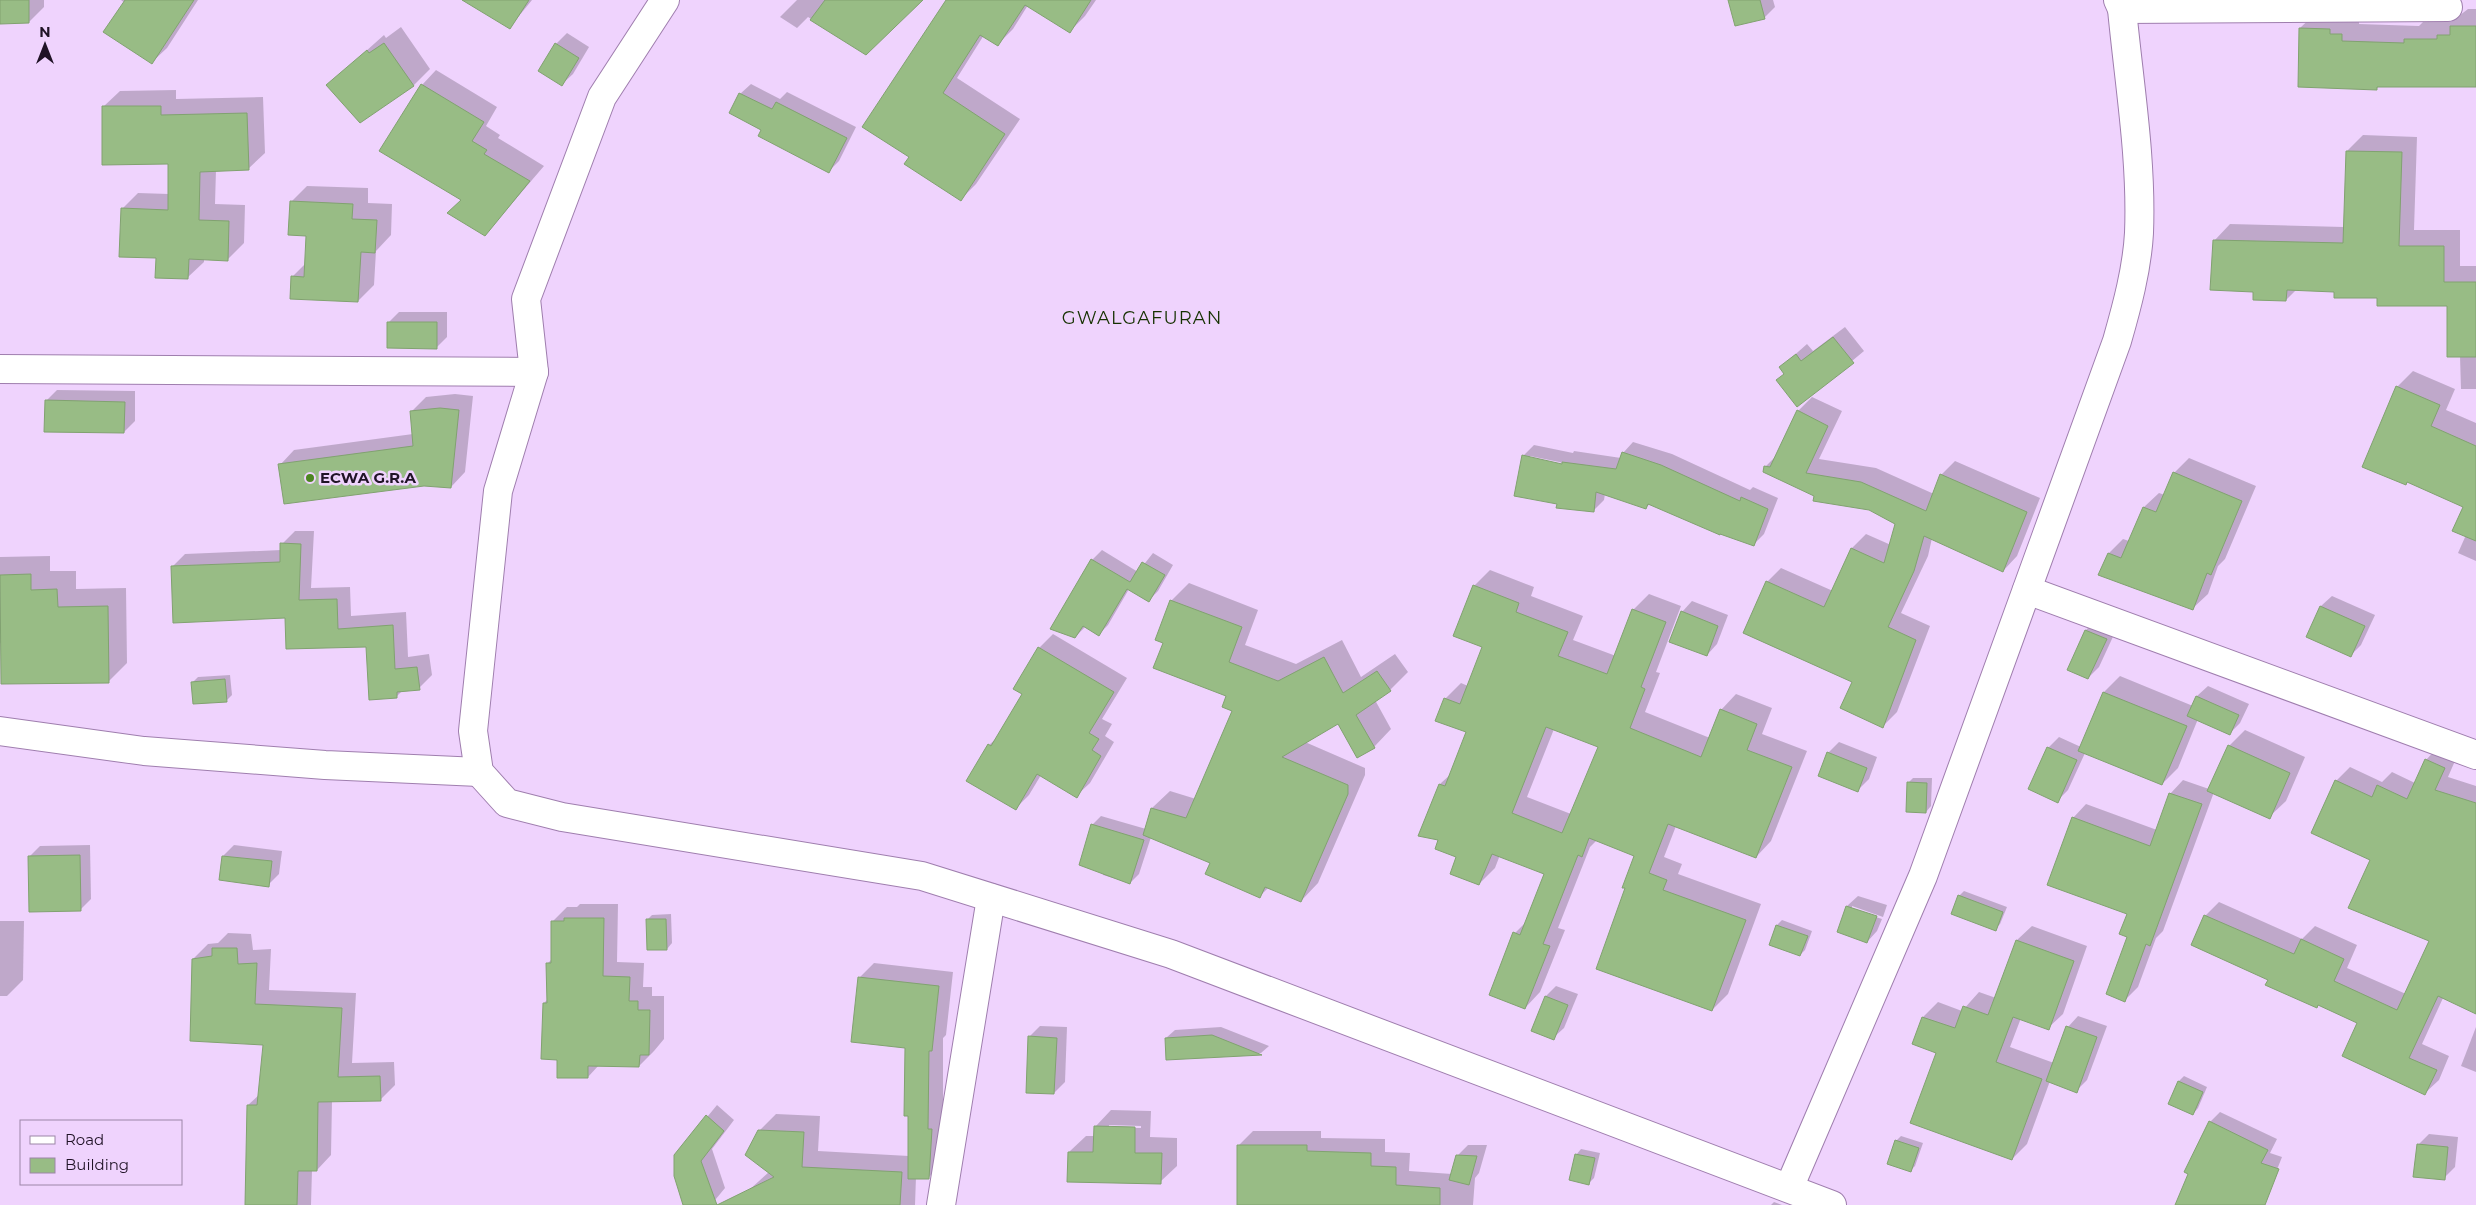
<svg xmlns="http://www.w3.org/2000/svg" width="2476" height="1205" viewBox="0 0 2476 1205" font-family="Montserrat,sans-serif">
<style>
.shadow{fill:#0003;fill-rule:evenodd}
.building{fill:#98bc85;stroke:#81a270;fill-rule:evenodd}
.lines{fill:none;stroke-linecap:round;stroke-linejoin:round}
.minor-casing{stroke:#9f7eae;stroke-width:30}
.minor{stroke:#fff;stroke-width:28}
.poi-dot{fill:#4c8621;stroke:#efd3fd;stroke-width:2}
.labels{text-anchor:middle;stroke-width:5;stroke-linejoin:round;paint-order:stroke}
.poi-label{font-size:15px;font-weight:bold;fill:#201326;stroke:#efd3fd;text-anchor:start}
.quarter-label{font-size:18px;letter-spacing:1px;fill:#163101;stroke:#efd3fd}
</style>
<rect width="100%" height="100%" fill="#efd3fd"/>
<g class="shadow">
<polygon points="0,0 44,0 44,7 29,22 0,22"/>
<polygon points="198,0 167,48 152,62 125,3 121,0"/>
<polygon points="466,0 532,0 510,27"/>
<polygon points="797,0 921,0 866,54 808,17 797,28 780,17"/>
<polygon points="947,0 1096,0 1085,16 1070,31 1028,5 1013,29 998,44 984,35 957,78 1020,119 976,184 961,199 910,156"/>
<polygon points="1729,0 1773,0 1775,7 1764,18"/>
<polygon points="2468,9 2476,9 2476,86 2379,86 2377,88 2300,28 2318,11 2359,17 2359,24 2419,26 2423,22 2451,22"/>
<polygon points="401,27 430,69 414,85 360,122 328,85 384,35 386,38"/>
<polygon points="567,33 589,47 573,74 562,84 556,44"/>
<polygon points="436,70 497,107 486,126 500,135 498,138 544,166 485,235 463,200 422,85"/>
<polygon points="751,84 780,99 787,92 856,127 839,161 829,171 763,129 740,94"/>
<polygon points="176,90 176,99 263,97 265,153 248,169 216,170 215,204 245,205 244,243 228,259 204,259 204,262 187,278 157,257 122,209 138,193 169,194 169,163 103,107 120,91"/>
<polygon points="2363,135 2417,137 2414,230 2460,230 2460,266 2476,266 2476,389 2461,389 2460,356 2448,305 2336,290 2297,289 2286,300 2254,291 2214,241 2230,224 2344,227 2347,151"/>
<polygon points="307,186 368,188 368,203 392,204 391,235 376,251 374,285 358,301 292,277 306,263 307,235 291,202"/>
<polygon points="399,312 447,312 447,337 436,348 388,323"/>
<polygon points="1845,327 1864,351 1798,406 1781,367 1807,344 1813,351"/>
<polygon points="2413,371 2455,389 2446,410 2476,423 2476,561 2458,553 2466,535 2465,506 2408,481 2405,484 2397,387"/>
<polygon points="57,390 135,391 135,421 124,432 46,401"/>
<polygon points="455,394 473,396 465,472 451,487 280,465 294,450 413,434 411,412 426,397"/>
<polygon points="1812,397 1842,411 1819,459 1876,468 1934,494 1941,475 1955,461 2040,498 2017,556 2003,571 1932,538 1928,556 1901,613 1930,626 1897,712 1883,726 1854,681 1767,582 1781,568 1833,591 1852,548 1866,534 1891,545 1897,523 1869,509 1815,495 1765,467 1776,456 1798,411"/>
<path d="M1633,442l39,12 78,36 3,-3 25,11 -14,36 -11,11 -103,-41 -4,3 -41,-13 -1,6 -11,11 -35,-8 -35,-47 11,-11 39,8 1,-2 47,7 2,-5zM1530,456l39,8 -1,2 -38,-8z"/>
<polygon points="2189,458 2256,486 2225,559 2218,566 2208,594 2193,608 2109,553 2123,539 2129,541 2144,507 2159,493 2165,495 2174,473"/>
<polygon points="295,531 314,531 311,588 350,587 351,616 406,612 408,657 429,654 432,675 419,688 403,690 396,697 367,646 286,617 172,567 185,554 281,550 282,544"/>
<polygon points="1102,550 1138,572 1153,553 1173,565 1158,591 1148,601 1129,589 1108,625 1099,634 1085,627 1075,637 1092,560"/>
<polygon points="50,556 50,571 76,571 76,589 126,588 127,663 108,682 0,643 0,557"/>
<path d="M1490,570l44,17 -3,9 52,20 -10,24 43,16 18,-47 15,-15 32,12 -25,66 4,1 -15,39 65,26 11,-28 15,-16 36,14 -10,26 45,17 -36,90 -15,16 -80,-31 -12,31 18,7 -4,10 83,30 -33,90 -16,16 -85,-122 9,-33 -39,-15 -7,7 -32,81 7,2 -25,62 -15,16 -10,-75 12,-12 18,-48 -45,-18 -5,13 -16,16 -21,-28 -18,-17v-55l12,-11 16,-41 -23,-33 16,-16 7,3 15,-39 -9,-61zM1554,729l46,18 -29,67 -44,-17z"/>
<polygon points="1189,583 1258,610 1245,645 1296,664 1342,640 1361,677 1395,654 1408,672 1390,690 1375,700 1391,729 1374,747 1338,723 1305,742 1365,768 1365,775 1318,883 1301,901 1269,887 1260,896 1211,863 1151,837 1139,874 1130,883 1103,875 1092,825 1101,816 1146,829 1152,808 1170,791 1196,799 1234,710 1227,695 1164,643 1171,601"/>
<polygon points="2332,596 2375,615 2361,645 2351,655 2308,636 2321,606"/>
<polygon points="1692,601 1728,615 1717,644 1707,655 1682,612"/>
<polygon points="2097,619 2117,628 2099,667 2088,678 2069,669 2086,630"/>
<polygon points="1053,634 1127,678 1102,719 1112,724 1105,736 1114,742 1090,783 1076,796 1041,775 1029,795 1015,809 989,745 998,737 1023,693 1039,648"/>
<polygon points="230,675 232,695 227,700 193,682 198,677"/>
<polygon points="2120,676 2193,706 2197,696 2208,686 2249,704 2240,723 2229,734 2198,719 2178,768 2162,784 2085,753 2068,790 2057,801 2048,748 2059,737 2081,747 2104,692"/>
<polygon points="2245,730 2305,757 2286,801 2269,817 2214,792 2163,931 2156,938 2138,987 2125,1000 2128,914 2073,818 2086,804 2157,830 2170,794 2183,780 2209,789 2229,746"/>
<polygon points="1839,742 1877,757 1869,779 1858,790 1828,753"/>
<polygon points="2439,746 2458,754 2448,777 2476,786 2476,953 2443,998 2422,1044 2449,1056 2439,1080 2425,1093 2359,1022 2319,1004 2316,1007 2269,979 2205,916 2219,902 2302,939 2315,926 2357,945 2347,968 2406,994 2430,940 2372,859 2336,781 2350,767 2382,782 2392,772 2415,783 2426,760"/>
<polygon points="1913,778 1932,778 1931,806 1926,812 1908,783"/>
<polygon points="90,845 91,899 80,910 29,857 40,846"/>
<polygon points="234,845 282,851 279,874 268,885 223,856"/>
<polygon points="1964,891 2007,907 2000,924 1995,929 1959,896"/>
<polygon points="1858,896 1887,905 1883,917 1852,906 1852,909 1882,919 1877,931 1867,942 1838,931 1847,906"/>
<polygon points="580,904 618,904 617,962 644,963 643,987 652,987 652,996 664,996 664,1039 654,1051 639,1066 599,1065 588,1077 558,1059 544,1003 548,999 547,964 552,959 552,922 567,907 577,907"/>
<polygon points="671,914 672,943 667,949 647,920 652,915"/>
<polygon points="1782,920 1812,931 1805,950 1800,955 1770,944 1777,925"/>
<polygon points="0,921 24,921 23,980 7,996 0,996"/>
<polygon points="2032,926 2087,946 2063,1014 2048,1028 2021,1018 2010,1047 2054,1063 2068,1027 2078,1016 2107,1026 2087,1080 2076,1091 2050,1081 2027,1144 2012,1159 1937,1052 1914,1044 1923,1017 1938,1002 1962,1011 1979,992 1996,998 2017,940"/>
<polygon points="228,933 251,934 253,950 271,949 269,990 356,993 352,1063 394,1062 395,1085 380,1100 332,1101 331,1155 317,1170 312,1170 311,1205 245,1205 248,1105 260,1094 264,1044 193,959 208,944 218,943"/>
<polygon points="874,963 953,972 946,1035 943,1038 943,1163 929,1177 916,1177 915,1205 752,1205 748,1191 769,1172 759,1131 776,1114 820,1116 818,1151 909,1156 906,1047 860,977"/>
<polygon points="1556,986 1578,994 1564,1028 1553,1038 1546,996"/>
<polygon points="1040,1026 1067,1027 1065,1082 1054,1093 1029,1037"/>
<polygon points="1221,1027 1269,1046 1261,1053 1167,1059 1166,1038 1175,1030"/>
<polygon points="2476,1027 2476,1072 2461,1066"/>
<polygon points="2184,1076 2207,1087 2198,1108 2193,1114 2179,1081"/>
<polygon points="717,1105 734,1120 712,1149 725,1188 711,1205 684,1205 676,1155"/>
<path d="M1111,1110l40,1 -1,26 27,1v28l-17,16 -91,-30 17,-16h9v-9zM1109,1125l32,1v2h-32z"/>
<polygon points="2220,1112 2277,1139 2270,1153 2282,1157 2263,1205 2176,1205 2210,1122"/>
<polygon points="1253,1131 1321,1131 1321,1138 1385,1139 1385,1152 1410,1153 1409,1171 1452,1174 1457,1156 1468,1145 1487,1145 1479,1173 1475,1178 1473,1205 1239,1205 1239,1145"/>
<polygon points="2429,1134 2458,1137 2455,1167 2444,1178 2418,1145"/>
<polygon points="1901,1136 1923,1143 1915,1166 1910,1171 1896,1141"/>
<polygon points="1581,1149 1600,1153 1594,1178 1589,1183 1576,1155"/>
<polygon points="1774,1202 1782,1205 1771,1205"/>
</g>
<g class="building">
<polygon points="0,0 29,0 29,23 0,24"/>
<polygon points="125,0 194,0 152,64 103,32"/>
<polygon points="462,0 529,0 510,29"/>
<polygon points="825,0 923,0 866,55 810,20"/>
<polygon points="946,0 1091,0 1070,33 1025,5 998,46 980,35 943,93 1005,134 961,201 904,164 909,157 862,127"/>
<polygon points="1728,0 1760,0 1765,19 1735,26"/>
<polygon points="2450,26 2476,26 2476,87 2377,87 2377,90 2298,87 2299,28 2330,29 2330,34 2342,34 2342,41 2404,43 2404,39 2437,39 2437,35 2450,35"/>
<polygon points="384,43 414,86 360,123 326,85 367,50 369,53"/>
<polygon points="555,43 579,58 562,86 538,71"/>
<polygon points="421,84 484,122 472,141 487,150 484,154 530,181 485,236 447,213 461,200 379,151"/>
<polygon points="739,93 772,109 776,102 847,138 829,173 758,136 761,130 729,113"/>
<polygon points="102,106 161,106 161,115 247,113 249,170 200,172 199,220 229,221 228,261 189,259 188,279 155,278 156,258 119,257 121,208 168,210 168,164 102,165"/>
<polygon points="2346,151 2402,152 2399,246 2444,246 2444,282 2476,282 2476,357 2447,357 2447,306 2377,306 2377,298 2334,298 2334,292 2287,290 2286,301 2253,300 2253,292 2210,290 2213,240 2343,243"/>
<polygon points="290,201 353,204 352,219 377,220 375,253 361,252 358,302 290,299 291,276 304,277 306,236 288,235"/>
<polygon points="387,322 437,322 437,349 387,348"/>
<polygon points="1833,337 1854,363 1797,407 1776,380 1784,374 1779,367 1796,354 1801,361"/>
<polygon points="2396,386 2440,405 2431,426 2476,446 2476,541 2452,531 2463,507 2407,482 2406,485 2362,467"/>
<polygon points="45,400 125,402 124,433 44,432"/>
<polygon points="440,408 459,410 451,488 424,486 284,504 278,464 413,446 410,411"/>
<polygon points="1797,410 1828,426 1806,473 1861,482 1926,511 1940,474 2027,512 2003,572 1924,536 1914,571 1888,627 1916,640 1883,728 1840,708 1852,682 1743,633 1766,581 1824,607 1851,548 1884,563 1895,524 1869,510 1813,501 1814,496 1763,472 1764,466 1770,467"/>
<polygon points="1622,452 1661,465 1740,501 1741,497 1768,509 1754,546 1720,534 1720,535 1648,504 1646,509 1596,492 1594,512 1556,508 1557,504 1514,496 1522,455 1562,464 1562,462 1616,469"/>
<polygon points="2173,472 2242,501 2211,575 2207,573 2193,610 2098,575 2108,553 2121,558 2143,507 2156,512"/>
<polygon points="280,543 301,544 299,600 337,599 338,629 393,625 395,669 417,667 420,690 397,692 397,698 369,700 366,647 286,649 285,618 173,623 171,566 280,562"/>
<polygon points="1091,559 1130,582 1142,562 1165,575 1149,602 1127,589 1099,636 1083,626 1075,638 1050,629"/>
<polygon points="31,574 31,590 57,589 58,607 108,606 109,683 1,684 0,575"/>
<path d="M1473,585l46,18 -3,9 52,20 -10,24 49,18 25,-65 34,13 -25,65 4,2 -15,39 71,29 19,-48 37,15 -10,26 45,17 -36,91 -88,-34 -19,49 18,7 -4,10 83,30 -34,91 -116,-42 29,-81h-3l12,-32 -45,-18 -7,19 -4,-2 -35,89 7,2 -25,63 -36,-14 24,-63 7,3 24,-61 -52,-20 -13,31 -29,-11 6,-17 -21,-8 3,-9 -20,-4 21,-52 6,2 21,-54 -31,-11 9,-23 16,6 22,-57 -29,-11zM1546,727l52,20 -36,86 -50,-20z"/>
<polygon points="1170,600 1242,627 1229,662 1278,681 1324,657 1343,693 1377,671 1391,691 1356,715 1375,748 1357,758 1338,724 1282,757 1348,785 1348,794 1301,902 1265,887 1260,898 1205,874 1210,863 1143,835 1151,808 1186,818 1232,711 1222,707 1226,696 1153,668 1163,643 1155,640"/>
<polygon points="2320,606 2365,626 2351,657 2306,637"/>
<polygon points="1681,611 1718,626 1707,656 1669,642"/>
<polygon points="2085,630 2107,639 2088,679 2067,670"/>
<polygon points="1038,647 1114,692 1089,733 1099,739 1092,750 1101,756 1077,798 1037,774 1016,810 966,781 988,744 991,746 1022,694 1013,689"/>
<polygon points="225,679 227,702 193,704 191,682"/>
<polygon points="2103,692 2187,726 2162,785 2078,751"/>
<polygon points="2196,696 2239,715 2230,735 2187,716"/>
<polygon points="2228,745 2290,773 2270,819 2207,791"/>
<polygon points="2047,747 2077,760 2058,803 2028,789"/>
<polygon points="1827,752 1867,768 1858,792 1818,776"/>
<polygon points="2425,759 2445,768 2435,790 2476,803 2476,1014 2438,996 2409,1058 2437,1070 2425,1095 2342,1056 2357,1023 2318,1005 2317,1008 2265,985 2268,980 2191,945 2204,915 2294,954 2301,939 2344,959 2334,981 2397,1010 2429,941 2348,908 2370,860 2311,833 2335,780 2372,797 2377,785 2407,799"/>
<polygon points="1907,782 1927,783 1926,813 1906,812"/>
<polygon points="2169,793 2202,804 2150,946 2146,944 2125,1002 2106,994 2127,937 2119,934 2127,914 2047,885 2072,817 2150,846"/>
<polygon points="1091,824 1144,840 1130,884 1079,865"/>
<polygon points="80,855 81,911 29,912 28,856"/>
<polygon points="222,856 272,861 269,887 219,880"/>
<polygon points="1958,895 2003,912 1996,931 1951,914"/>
<polygon points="1846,906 1877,916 1867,943 1837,932"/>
<polygon points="564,918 604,918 603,976 630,977 629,1001 638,1001 638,1010 650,1010 649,1055 640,1055 639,1067 588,1066 588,1078 557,1078 557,1060 541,1059 543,1003 547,1003 546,963 551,963 551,921 564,921"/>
<polygon points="646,919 666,919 667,950 647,950"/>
<polygon points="1776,925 1808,936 1800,956 1769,945"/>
<polygon points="2016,940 2074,961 2049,1030 2013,1017 1996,1062 2042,1079 2012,1160 1910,1123 1936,1053 1912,1044 1922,1017 1955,1028 1963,1006 1988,1015"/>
<polygon points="212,948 237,948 238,964 257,963 255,1004 342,1008 338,1077 380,1076 381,1101 318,1102 317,1171 298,1171 297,1205 245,1205 247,1105 257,1105 263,1045 190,1041 192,959 212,956"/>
<polygon points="858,977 939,986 932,1051 929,1051 928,1129 932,1129 929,1179 908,1179 908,1116 904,1116 905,1048 851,1042"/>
<polygon points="1545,996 1568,1005 1554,1040 1531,1031"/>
<polygon points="2066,1026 2097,1037 2077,1093 2046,1081"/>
<polygon points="1212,1035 1262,1055 1166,1060 1165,1038"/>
<polygon points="1028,1036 1057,1038 1054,1094 1026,1093"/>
<polygon points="2178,1081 2203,1092 2193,1115 2168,1104"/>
<polygon points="706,1115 724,1131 701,1161 717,1205 774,1177 745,1155 758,1130 804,1132 802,1167 902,1172 900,1205 683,1205 674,1176 674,1155"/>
<polygon points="2209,1121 2268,1150 2261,1163 2279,1169 2265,1205 2175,1205 2188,1174 2184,1172"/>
<polygon points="1094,1126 1135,1127 1135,1153 1162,1153 1161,1184 1067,1182 1068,1152 1093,1152"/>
<polygon points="1895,1140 1919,1148 1911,1172 1887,1164"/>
<polygon points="2417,1144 2448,1147 2445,1180 2413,1177"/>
<polygon points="1237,1145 1307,1145 1307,1151 1371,1153 1371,1166 1396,1167 1396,1185 1440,1188 1440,1205 1237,1205"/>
<polygon points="1575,1154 1595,1158 1589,1185 1569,1180"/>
<polygon points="1456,1155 1477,1156 1469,1185 1449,1180"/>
</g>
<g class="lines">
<g class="minor-casing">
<g id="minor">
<polyline points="665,0 602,97 526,299 534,372 498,491 473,731 479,772 507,803 562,817 922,876 1171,954 1832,1205"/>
<polyline points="2122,9 2448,7"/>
<polyline points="0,369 534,372"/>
<polyline points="2027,590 2476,755"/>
<polyline points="0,731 144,751 325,765 479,772"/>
<path d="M1789,1188l134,-312 194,-535c10,-35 20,-72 22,-108 3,-74 -10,-150 -17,-224l-4,-9"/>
<polyline points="941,1205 991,898"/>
</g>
</g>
<use href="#minor" class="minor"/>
</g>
<circle class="poi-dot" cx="310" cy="478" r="5"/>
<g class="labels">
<g class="poi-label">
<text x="320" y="483">ECWA G.R.A</text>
</g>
<g class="quarter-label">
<text x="1142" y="324">GWALGAFURAN</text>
</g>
</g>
<rect x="20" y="1120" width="162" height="65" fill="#efd3fd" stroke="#9c86a7"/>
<rect x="30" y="1136" width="25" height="8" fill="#ffffff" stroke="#9c86a7"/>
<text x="65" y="1145" font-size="15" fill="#201326">Road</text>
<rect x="30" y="1158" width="25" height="15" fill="#98bc85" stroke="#9c86a7"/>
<text x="65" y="1170" font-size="15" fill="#201326">Building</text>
<g transform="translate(45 45)" stroke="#efd3fd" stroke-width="4" paint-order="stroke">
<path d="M0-4L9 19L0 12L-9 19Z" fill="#201326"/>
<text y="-8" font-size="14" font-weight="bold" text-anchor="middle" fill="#201326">N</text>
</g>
</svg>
